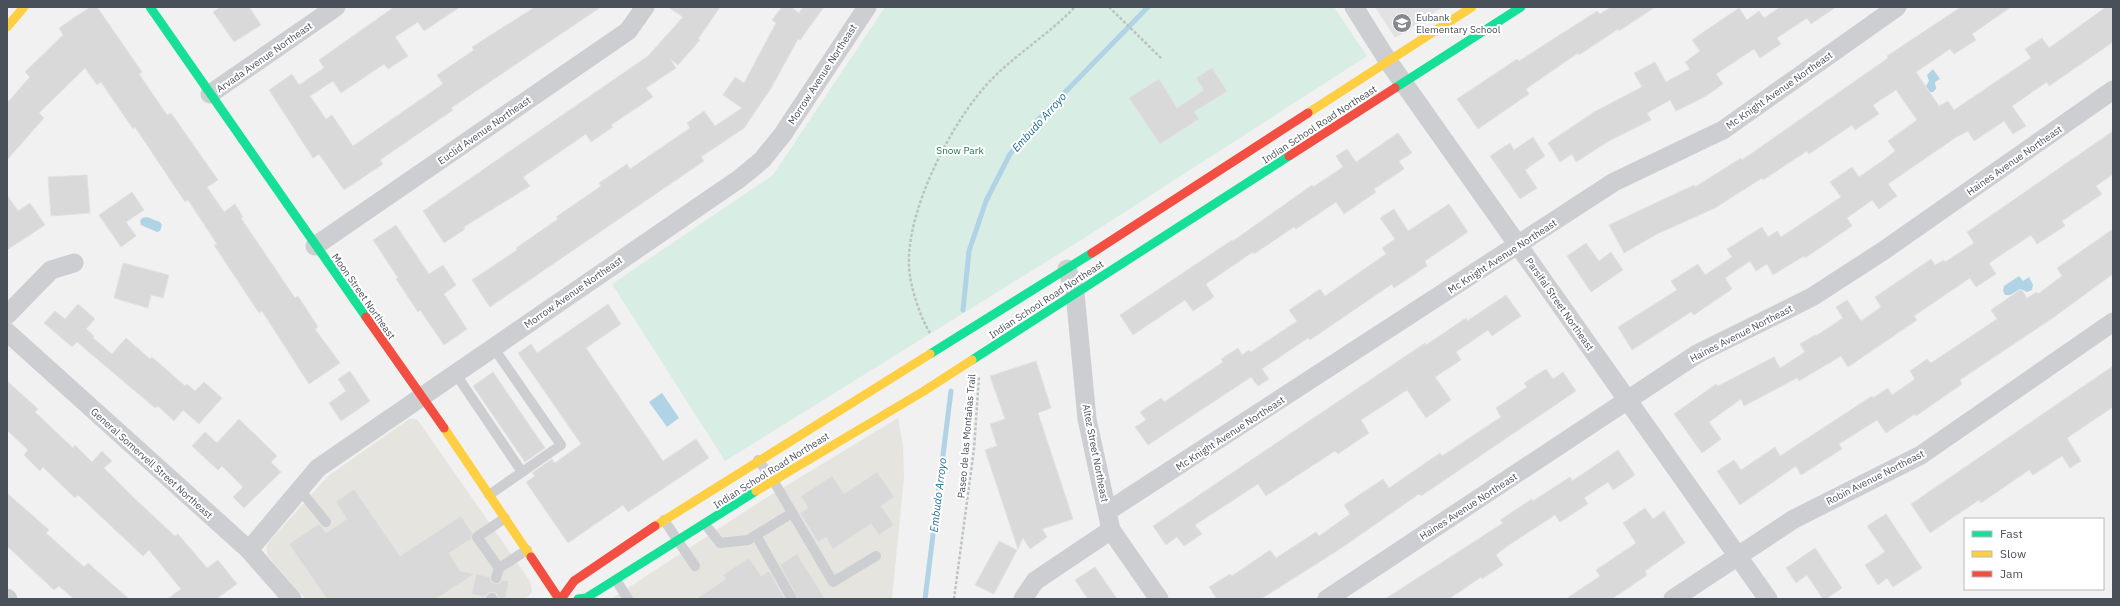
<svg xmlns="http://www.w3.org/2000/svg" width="2120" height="606" viewBox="0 0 2120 606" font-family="'IBM Plex Sans',sans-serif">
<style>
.commercial{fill:#e5e4df}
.education{fill:#e3e2e2}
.green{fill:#d8ede3}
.water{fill:#b1d3e6}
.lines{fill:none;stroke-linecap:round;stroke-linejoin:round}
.stream{stroke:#b1d3e6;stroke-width:5}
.building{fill:#d9d9da;stroke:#e2e2e3}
.path{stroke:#bbc4c2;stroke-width:2.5;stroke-dasharray:3 2;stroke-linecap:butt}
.lane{stroke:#ccced1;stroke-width:10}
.street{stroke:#ccced1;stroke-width:19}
.fast{stroke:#16e098;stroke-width:9}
.slow{stroke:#ffcf43;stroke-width:9}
.jam{stroke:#f24e42;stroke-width:9}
.labels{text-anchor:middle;stroke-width:4;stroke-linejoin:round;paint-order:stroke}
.poi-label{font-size:10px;fill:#4a505a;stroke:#fff;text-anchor:start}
.street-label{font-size:10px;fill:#4a505a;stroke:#fff}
.park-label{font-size:10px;fill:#237357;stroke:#fff}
.water-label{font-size:11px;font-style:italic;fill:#1e6d99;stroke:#fff}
</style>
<rect width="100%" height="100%" fill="#f1f1f1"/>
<g class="commercial">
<polygon points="898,418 903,445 904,477 892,599 611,599 761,501"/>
<polygon points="409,419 416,419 419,422 530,581 532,591 529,596 524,599 305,599 268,556 266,548 269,542 328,476"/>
</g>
<polygon class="education" points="1375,7 1443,7 1395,38"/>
<polygon class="green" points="885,7 1334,7 1367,56 1078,242 725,461 612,284 773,175"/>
<g class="water">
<polygon points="1933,69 1940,79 1935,82 1936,89 1933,92 1930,92 1926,86 1929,81 1927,75"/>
<polygon points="147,217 160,222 162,225 160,231 157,232 141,225 140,221 142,218"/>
<polygon points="2019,276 2023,281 2029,277 2033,285 2032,290 2027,292 2020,289 2010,295 2005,295 2003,291 2004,286"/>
<polygon points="662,393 679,418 667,427 649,402"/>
</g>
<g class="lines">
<g class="stream">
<polyline points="963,310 969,251 986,201 1010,154 1037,121 1148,7"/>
<polyline points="925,599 951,391"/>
</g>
</g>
<g class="building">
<polygon points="90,7 97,7 142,72 139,74 167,115 171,113 218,180 207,187 224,212 235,204 243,217 241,218 295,298 298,296 318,327 315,329 340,363 309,384 262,311 259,313 214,245 217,244 188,200 185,202 135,127 133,129 101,82 97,85 85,68 39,113 44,118 7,160 7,103 30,77 25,72 63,35 59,28"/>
<polygon points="220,7 249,7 261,25 234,42 213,12"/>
<polygon points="394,7 460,7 424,31 418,22 395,37 408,56 388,69 384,64 341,93 333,81 310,96 326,119 332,115 353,146 443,84 437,75 474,50 472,47 535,7 601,7 451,108 453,110 380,160 383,164 344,190 319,154 313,158 269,90 292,74 299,85 324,68 319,60"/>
<polygon points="668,7 720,7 698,39 700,40 678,65 670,59 676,68 646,88 653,97 611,125 613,127 591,142 586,134 523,177 530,186 464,227 465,229 444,243 423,211 648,56 683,17"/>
<polygon points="782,7 791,7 799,13 803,7 824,7 800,40 798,39 770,90 744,128 701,157 704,161 490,307 472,280 517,250 516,248 558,219 556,217 601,186 599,183 627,164 630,169 690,128 687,123 704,111 715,126 742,108 723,95 735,77 744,83 776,23 772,20"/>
<polygon points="1611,7 1655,7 1619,31 1618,29 1579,55 1578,53 1526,89 1529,94 1478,129 1457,99 1517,59 1519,61 1597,11 1600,14"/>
<polygon points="1780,7 1836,7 1811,24 1807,18 1777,38 1781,44 1760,58 1754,49 1716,74 1723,84 1706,96 1676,111 1670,100 1647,113 1651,120 1609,141 1576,162 1572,154 1560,162 1548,143 1594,112 1642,87 1634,73 1655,62 1666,82 1690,69 1685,62 1700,51 1692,40 1739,8 1747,20 1759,11 1764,18"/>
<polygon points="1961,7 2011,7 1972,34 1976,40 1954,54 1950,49 1916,72 1939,106 1948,101 1954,110 2031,58 2025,49 2042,38 2049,48 2106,7 2113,7 2113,42 2049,86 2047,82 2012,106 2026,126 2013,134 2004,121 1974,141 1968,131 1955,138 1888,184 1897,196 1879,209 1872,200 1847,218 1852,226 1805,258 1804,256 1773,275 1767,264 1756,271 1750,261 1725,278 1732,289 1694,315 1691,312 1632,350 1618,327 1677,290 1671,281 1698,264 1705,275 1732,257 1727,249 1762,227 1768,237 1777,231 1781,237 1841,197 1830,182 1852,167 1859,177 1885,159 1895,151 1888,141 1917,120 1896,90 1873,105 1879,114 1855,130 1852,125 1809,154 1807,151 1763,180 1762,178 1715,208 1657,234 1624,253 1609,225 1694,185 1695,187 1741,158 1742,160 1888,58 1887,56"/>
<polygon points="1212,68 1227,91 1194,112 1199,119 1160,144 1129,98 1159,79 1177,108 1204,90 1196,78"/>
<polygon points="2113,131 2113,174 2096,186 2102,194 2062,221 2065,226 2037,244 2031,235 1989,263 1996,274 1976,287 1970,278 1914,316 1917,320 1848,367 1841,356 1799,381 1797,378 1744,406 1741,399 1709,422 1721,439 1702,453 1674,414 1716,384 1718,386 1774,357 1780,368 1805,352 1800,344 1815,335 1816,336 1843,318 1836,307 1847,300 1861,321 1881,307 1875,297 1931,259 1935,265 1944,260 1945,262 1974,243 1967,232"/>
<polygon points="1398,133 1412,153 1399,161 1404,169 1374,189 1376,192 1344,214 1336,202 1296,229 1294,227 1254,254 1253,252 1206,284 1214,297 1193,311 1185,300 1133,335 1120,315 1232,240 1233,241 1312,185 1313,187 1343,167 1336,156 1347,149 1356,162"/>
<polygon points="1533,137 1545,156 1525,170 1537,188 1520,199 1490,156 1510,143 1514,150"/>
<polygon points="87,175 90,213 51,216 48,177"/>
<polygon points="132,192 144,210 126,222 136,236 121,247 99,215"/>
<polygon points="7,195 18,211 30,203 45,225 7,250"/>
<polygon points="1449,204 1468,232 1425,261 1427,266 1394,288 1392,284 1310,340 1308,338 1262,369 1269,379 1258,386 1251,377 1148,445 1135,427 1146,420 1140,412 1161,398 1164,402 1223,362 1221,359 1238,348 1242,355 1249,350 1251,352 1297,321 1289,310 1320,289 1325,296 1386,254 1382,248 1395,239 1380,218 1394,209 1408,231"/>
<polygon points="396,225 429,274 443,265 456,285 444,294 467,329 444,345 420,310 418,312 396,279 398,278 373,240"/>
<polygon points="2113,229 2113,274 2054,317 1960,380 1962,384 1916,416 1915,414 1886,433 1877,420 1839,444 1842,449 1801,475 1796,466 1740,505 1717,471 1734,460 1741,470 1775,447 1780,456 1872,396 1873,398 1888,388 1892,395 1915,379 1910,371 1927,359 1931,363 1997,319 1991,310 2021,289 2027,298 2037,292 2038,294 2062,276 2057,268"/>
<polygon points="1586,243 1599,261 1611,252 1623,270 1591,292 1567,256"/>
<polygon points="123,263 169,275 163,298 151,295 148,308 114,298"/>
<polygon points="1506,295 1521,316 1492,336 1488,330 1456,352 1461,360 1435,377 1451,400 1426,418 1407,390 1361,420 1369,433 1338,454 1335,451 1266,496 1258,484 1195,525 1202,534 1184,546 1177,537 1166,545 1153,526 1425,343 1426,345 1466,318 1467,321"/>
<polygon points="78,304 95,319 86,329 94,336 93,338 112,354 126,338 150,359 152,357 185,386 187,384 195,391 204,382 222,398 199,424 183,410 174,421 158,406 155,408 77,342 72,347 44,323 55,311 65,319"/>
<polygon points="608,304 621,324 586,348 663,461 696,439 709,458 628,512 623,505 568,543 526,482 535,476 532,473 552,459 555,463 581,444 518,353 531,344 537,353"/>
<polygon points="1036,361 1051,408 1038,413 1073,519 1042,529 1047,537 1030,549 1023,538 1018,549 985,450 997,446 990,424 1005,419 990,376"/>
<polygon points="2113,366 2113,407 2067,438 2081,461 2070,468 2062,456 2033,475 2029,470 1981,503 1979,500 1930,533 1911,504"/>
<polygon points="1546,369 1553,379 1563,372 1576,391 1421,496 1419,494 1340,549 1261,599 1217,599 1209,587 1230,574 1232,576 1270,550 1276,558 1316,532 1319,536 1350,514 1344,505 1383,479 1389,488 1440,453 1442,456 1501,417 1496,408 1527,387 1524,383"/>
<polygon points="350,371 370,401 341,421 329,403 346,391 338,379"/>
<polygon points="493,372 545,448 525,462 473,386"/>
<polygon points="7,381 38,409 35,412 73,448 75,445 92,462 102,451 112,461 104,468 135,499 175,536 178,534 207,568 218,560 237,584 216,599 168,599 181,589 149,550 143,556 78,495 75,498 43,467 40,471 24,455 28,450 7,430"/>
<polygon points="239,419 277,456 271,462 281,472 244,508 233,497 243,487 222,466 218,470 192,446 205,432 217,443"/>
<polygon points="1618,450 1635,475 1613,490 1608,482 1584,498 1588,504 1560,522 1555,515 1506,547 1496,555 1503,565 1482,579 1481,577 1449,599 1385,599 1503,523 1500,520 1532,499 1533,501 1570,477 1572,481"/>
<polygon points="877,472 894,497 881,506 894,525 879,535 871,524 833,549 826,537 818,542 800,513 808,508 801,496 832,476 844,494"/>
<polygon points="354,489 400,556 461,516 472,533 471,539 449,553 460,571 474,574 436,599 327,599 289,544 319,524 326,533 347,519 336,502"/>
<polygon points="7,493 49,530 46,533 84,567 88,563 129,599 74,599 59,586 54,590 7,546"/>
<polygon points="1645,508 1653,519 1664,511 1685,543 1645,571 1647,575 1612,599 1566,599 1600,576 1596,570 1636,543 1623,523"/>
<polygon points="1886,514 1922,568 1893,587 1887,578 1878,585 1865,565 1885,552 1867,526"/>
<polygon points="999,541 1017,550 994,594 975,585"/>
<polygon points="1815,548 1842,588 1826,599 1823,599 1807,575 1796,583 1786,568"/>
<polygon points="797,554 825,599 798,599 780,565"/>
<polygon points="749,558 761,576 769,571 785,599 696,599 726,579 723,575"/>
<polygon points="1095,567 1117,599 1088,599 1075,580"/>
<polygon points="476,574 490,577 491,582 495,584 500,583 502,580 509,581 505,599 498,599 497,594 493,592 488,593 485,597 472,594"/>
</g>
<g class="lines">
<g class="path">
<polyline points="1109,7 1162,59"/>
<path d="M930,333c-10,-16 -20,-47 -21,-66 -3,-57 43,-146 81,-186 26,-27 59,-47 85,-74"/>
<polyline points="954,599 974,449 979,377"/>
</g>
<g class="lane">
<polyline points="455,373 522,472"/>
<polyline points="758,460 773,480 833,582 876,556"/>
<polyline points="300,490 326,522"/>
<polyline points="489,495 561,445 493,347"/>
<polyline points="505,518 477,537 499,568 527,550"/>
<polyline points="664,520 695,566"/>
<polyline points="705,524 720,543 748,540 792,513"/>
<polyline points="756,535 792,599"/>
<polyline points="496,578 499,568"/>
<polyline points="616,580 628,599"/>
<polyline points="491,599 492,598"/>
</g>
<g class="street">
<polyline points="1354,7 1388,61 1768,599"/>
<polyline points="210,94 336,7"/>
<polyline points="315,246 628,31 645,7"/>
<polyline points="1067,269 1075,293 1087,419 1111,530 1159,599"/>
<polyline points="7,315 51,270 74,263"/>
<polyline points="7,332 249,550 292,599"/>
<polyline points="1108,511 1614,182 1723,130 1897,7"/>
<polyline points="249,550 318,468 739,179 762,160 783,134 867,7"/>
<polyline points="7,598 8,599"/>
<polyline points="1023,599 1035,581 1111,530"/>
<polyline points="1327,599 1697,354 1812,297 1883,251 2113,90"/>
<polyline points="1673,599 1794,519 1921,455 2113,322"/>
</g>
<g class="fast">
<polyline points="150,7 366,317"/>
<polyline points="1395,88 1521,7"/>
<polyline points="930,354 1092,253"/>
<polyline points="972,360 1289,156"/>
<polyline points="578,599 586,598 756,491"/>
</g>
<g class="slow">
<polyline points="7,27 24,7"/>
<polyline points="1308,113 1472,7"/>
<polyline points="444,428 531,557"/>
<polyline points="756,491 924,391 972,360"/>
<polyline points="655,526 930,354"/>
</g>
<g class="jam">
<polyline points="1289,156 1395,88"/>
<polyline points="1092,253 1308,113"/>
<polyline points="366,317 444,428"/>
<polyline points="531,557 559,599"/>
<polyline points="561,599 574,581 655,526"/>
</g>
</g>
<defs>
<g id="school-disc" transform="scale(1)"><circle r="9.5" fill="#84888f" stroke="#fff"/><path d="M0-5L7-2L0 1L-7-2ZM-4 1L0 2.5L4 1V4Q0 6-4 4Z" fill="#fff"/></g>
</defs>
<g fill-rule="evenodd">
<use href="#school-disc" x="1402" y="23"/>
</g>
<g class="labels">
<g class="poi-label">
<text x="1416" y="21">Eubank<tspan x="1416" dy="12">Elementary School</tspan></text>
</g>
<g class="street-label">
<text transform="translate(264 57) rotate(-35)" y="4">Arvada Avenue Northeast</text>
<text transform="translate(822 74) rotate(-57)" y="4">Morrow Avenue Northeast</text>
<text transform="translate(1779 90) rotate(-35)" y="4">Mc Knight Avenue Northeast</text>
<text transform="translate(1319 124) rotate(-33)" y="4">Indian School Road Northeast</text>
<text transform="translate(484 130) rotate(-35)" y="4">Euclid Avenue Northeast</text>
<text transform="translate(2014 160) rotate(-35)" y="4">Haines Avenue Northeast</text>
<text transform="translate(1502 256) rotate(-33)" y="4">Mc Knight Avenue Northeast</text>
<text transform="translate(573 292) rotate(-35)" y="4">Morrow Avenue Northeast</text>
<text transform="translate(364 296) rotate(55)" y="4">Moon Street Northeast</text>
<text transform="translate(1046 299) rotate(-33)" y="4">Indian School Road Northeast</text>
<text transform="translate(1560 304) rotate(55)" y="4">Parsifal Street Northeast</text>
<text transform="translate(1741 333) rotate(-27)" y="4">Haines Avenue Northeast</text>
<text transform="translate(1230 433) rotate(-33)" y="4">Mc Knight Avenue Northeast</text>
<text transform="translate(966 436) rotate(-85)" y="4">Paseo de las Montañas Trail</text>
<text transform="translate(1096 453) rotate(79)" y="4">Altez Street Northeast</text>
<text transform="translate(152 463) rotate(42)" y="4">General Somervell Street Northeast</text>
<text transform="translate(771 470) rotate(-32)" y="4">Indian School Road Northeast</text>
<text transform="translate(1875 477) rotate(-27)" y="4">Robin Avenue Northeast</text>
<text transform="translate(1468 506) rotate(-33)" y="4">Haines Avenue Northeast</text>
</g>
<g class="park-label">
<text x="960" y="154">Snow Park</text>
</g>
<g class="water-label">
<text transform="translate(1039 122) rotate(-48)" y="4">Embudo Arroyo</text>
<text transform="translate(938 495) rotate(-83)" y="4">Embudo Arroyo</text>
</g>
</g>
<rect width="2120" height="606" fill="none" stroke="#4a505a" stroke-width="16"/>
<rect x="1964" y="518" width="140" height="72" fill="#ffffff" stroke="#b7b9bd"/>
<rect x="1972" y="531" width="20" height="6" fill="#16e098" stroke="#b7b9bd"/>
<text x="2000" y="538" font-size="12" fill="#4a505a">Fast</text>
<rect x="1972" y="551" width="20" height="6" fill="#ffcf43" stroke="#b7b9bd"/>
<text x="2000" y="558" font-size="12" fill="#4a505a">Slow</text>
<rect x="1972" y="571" width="20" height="6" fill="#f24e42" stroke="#b7b9bd"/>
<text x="2000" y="578" font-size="12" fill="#4a505a">Jam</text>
</svg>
